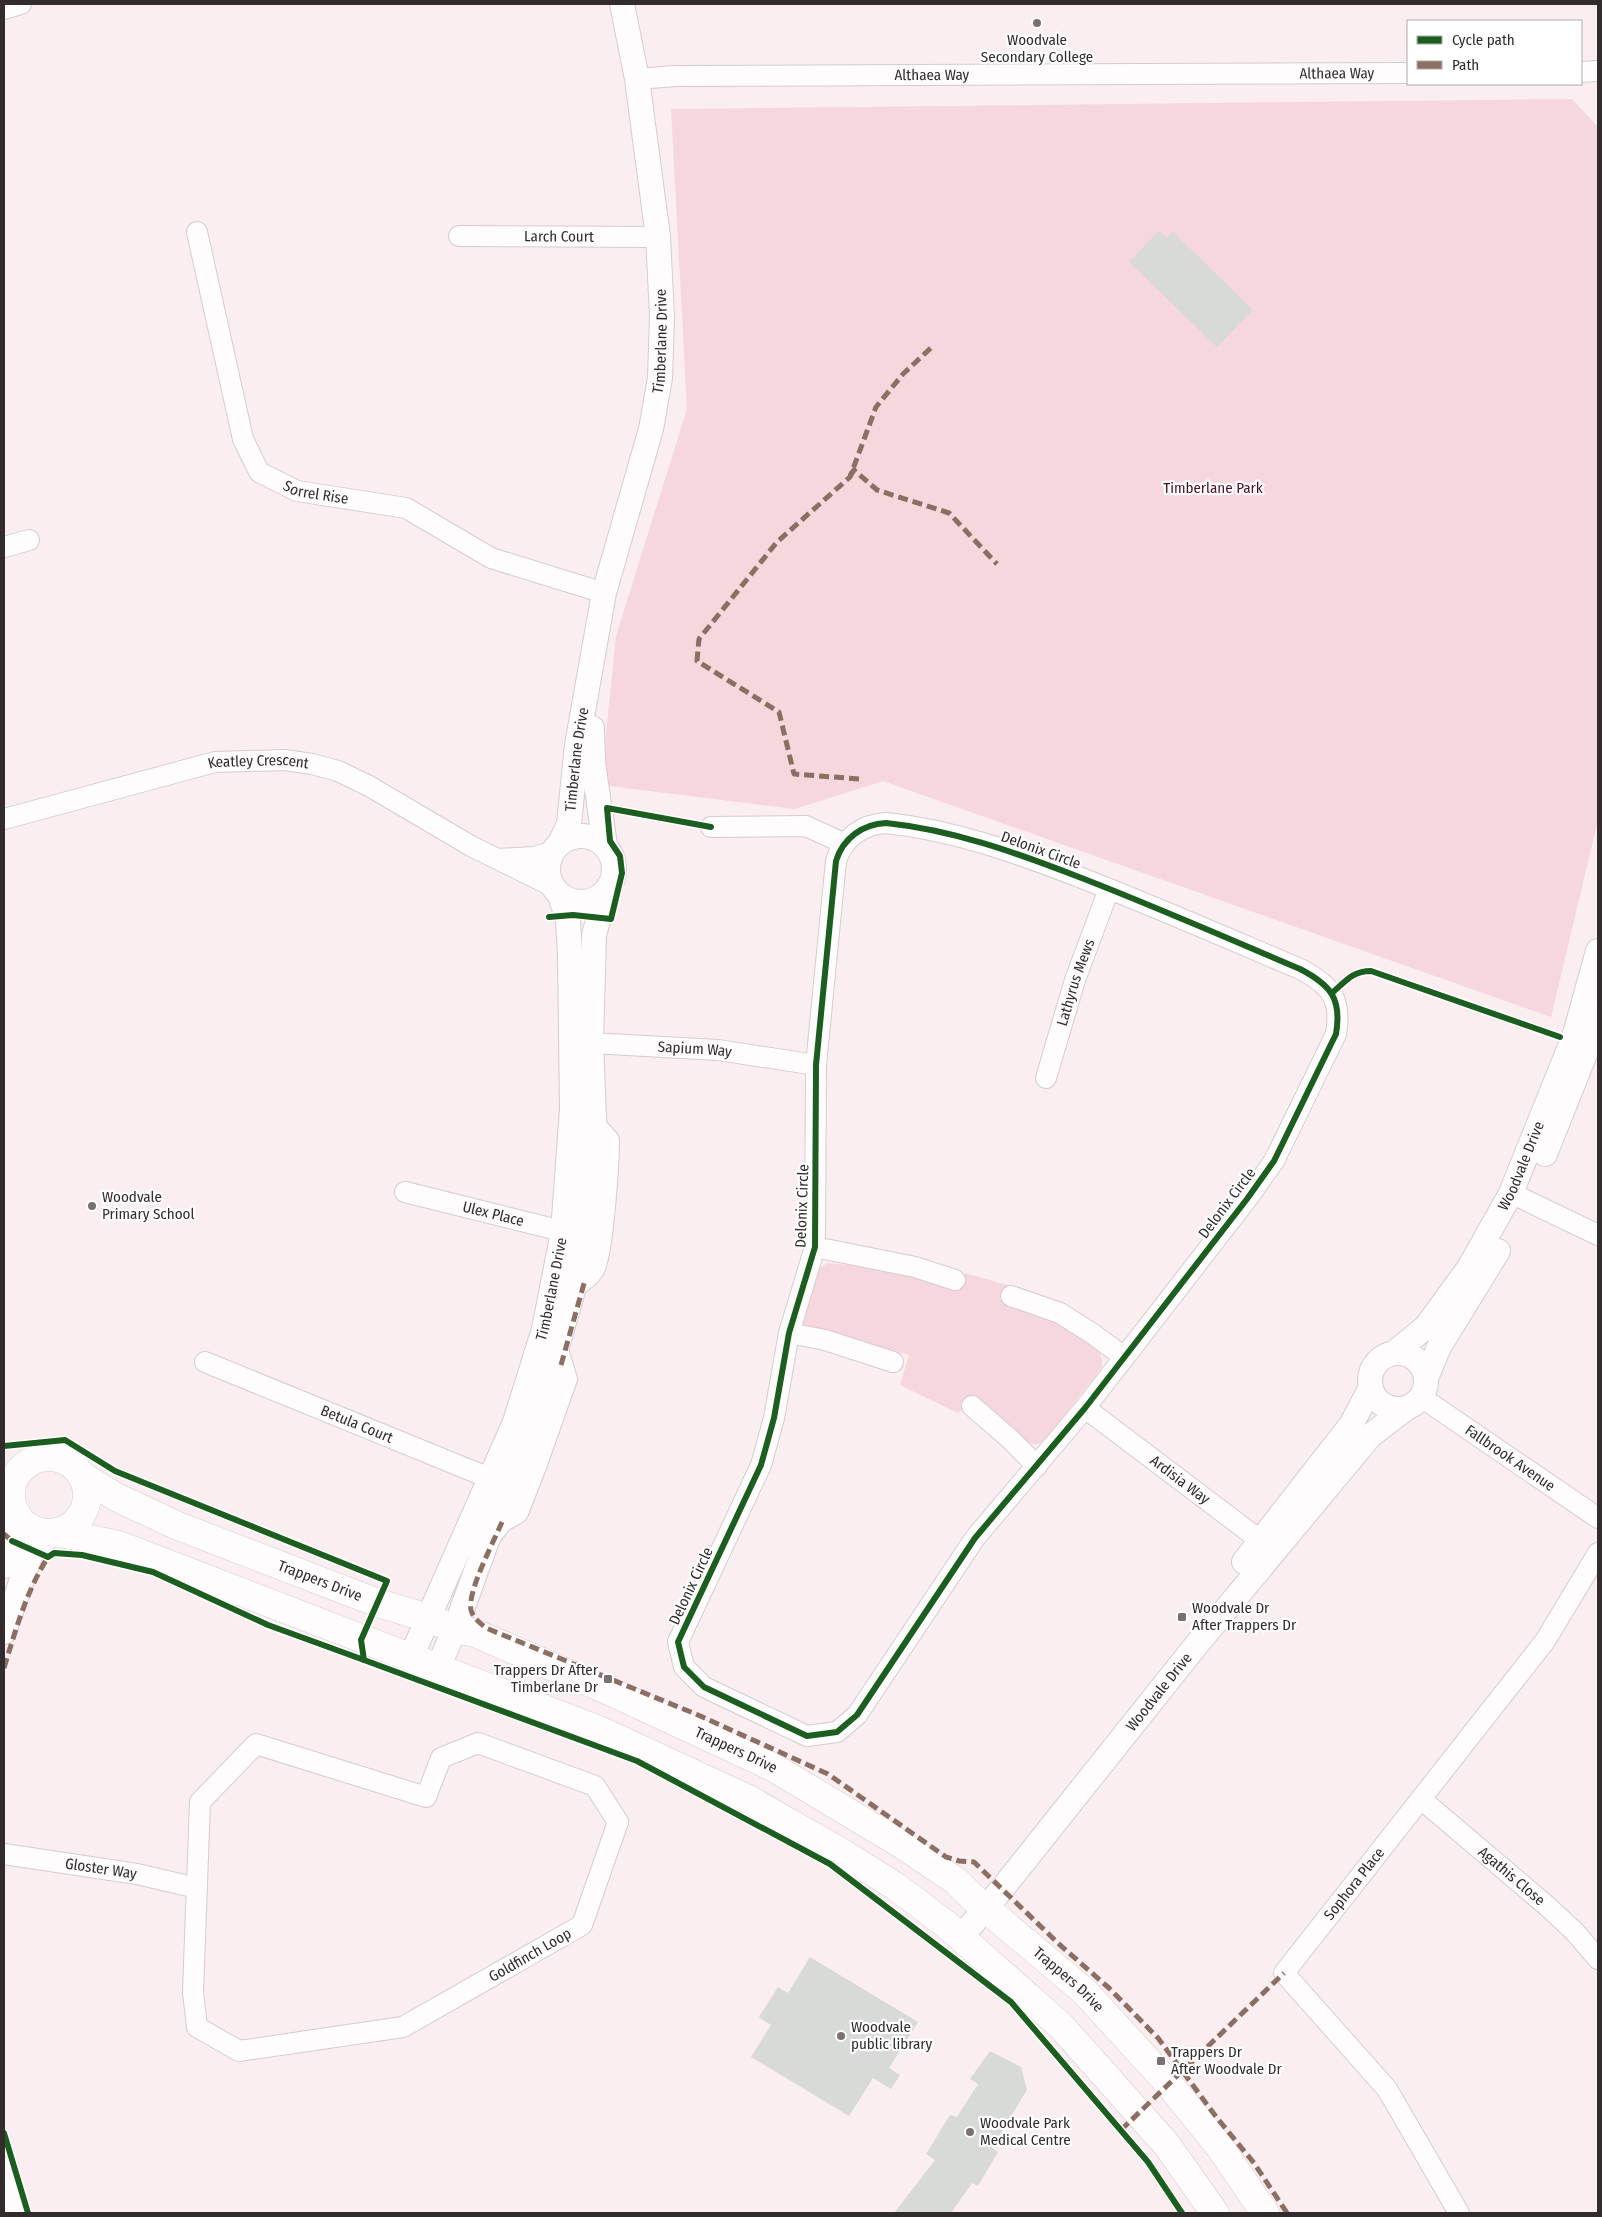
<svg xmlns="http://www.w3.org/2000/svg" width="1602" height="2217" viewBox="0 0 1602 2217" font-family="'Fira Sans Condensed',sans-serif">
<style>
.green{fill:#f5d7dd}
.building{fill:#d7dad6}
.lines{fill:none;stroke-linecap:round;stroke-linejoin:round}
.minor-casing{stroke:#d6cccf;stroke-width:22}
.tertiary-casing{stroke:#d6cccf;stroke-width:26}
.secondary-casing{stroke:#d6cccf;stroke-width:29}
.minor{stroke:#fefcfd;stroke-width:20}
.tertiary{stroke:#fefcfd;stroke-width:24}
.secondary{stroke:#fefcfd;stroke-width:28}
.quiet{stroke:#8d6e63;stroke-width:5;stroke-dasharray:10 5;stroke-linecap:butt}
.cycleway-casing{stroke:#fff;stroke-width:9}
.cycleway{stroke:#1b5e20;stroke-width:6}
.poi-dot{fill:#797072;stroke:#fff;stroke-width:2}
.labels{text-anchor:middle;stroke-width:4.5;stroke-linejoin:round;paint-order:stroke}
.poi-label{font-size:15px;fill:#332c2d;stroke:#fff;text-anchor:start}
.street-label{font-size:15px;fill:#332c2d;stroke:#fff}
.park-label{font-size:15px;fill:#4b1225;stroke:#fff}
</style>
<rect width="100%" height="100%" fill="#faeef1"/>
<g class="green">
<polygon points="1572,99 1598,127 1598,820 1551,1017 883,781 795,809 601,785 616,636 687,409 671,109"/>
<path d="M828,1263l69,7 61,20 7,-17 46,13 -5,15c27,12 73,28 93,51 3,4 3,9 3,15l-56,72c-5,4 -8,6 -14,5 -15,-4 -46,-35 -59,-46l-15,15 -58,-28 9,-30 -80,-23 -18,-3 -7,-3 -2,-7c5,-19 7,-47 26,-56z"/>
</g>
<g class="building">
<polygon points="1159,231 1167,238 1173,232 1253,310 1217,347 1129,262"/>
<polygon points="810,1957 918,2022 889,2068 900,2075 891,2089 873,2078 849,2116 751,2057 771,2025 759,2017 778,1987 788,1993"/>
<polygon points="990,2051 1021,2067 1027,2090 992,2148 998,2152 978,2186 972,2183 951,2213 894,2213 935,2160 926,2154 950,2115 957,2117 978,2084 970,2079"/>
</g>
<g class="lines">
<g class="minor-casing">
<g id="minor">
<polyline points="4,9 21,4"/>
<polyline points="1581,72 1598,71"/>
<path id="s1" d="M637,79l39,-3 732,-3"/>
<path id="s2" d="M197,232l46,207 16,33 38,19 109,17 85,50 113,35"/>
<path id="s3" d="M459,236l199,1"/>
<polyline points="4,547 29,540"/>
<path id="s4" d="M4,819l211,-57 70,-2 27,4 26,7 31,15 102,60 81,40"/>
<path d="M886,823c68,7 131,30 193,54 75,29 148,61 221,92 31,16 42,30 36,65l-62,127 -27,38 -162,209 -110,130 -118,177 -20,17 -30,4 -103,-49 -20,-20 -6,-25 83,-177 13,-47 15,-85 26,-86 1,-182 20,-204c7,-23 27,-37 50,-38z"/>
<polyline points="711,827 806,826 845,844"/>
<polyline points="499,859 534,857 552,852"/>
<path id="s5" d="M576,1044l15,-1 127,7 98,15"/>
<path id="s6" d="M1046,1078l29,-98 34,-91"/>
<path id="s7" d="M405,1192l173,43"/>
<polyline points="1511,1193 1598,1235"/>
<polyline points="815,1247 915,1267 955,1280"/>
<path d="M574,1287c7,-4 15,-9 20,-17 9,-13 15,-109 15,-130l-11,-12 -4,-11"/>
<polyline points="1011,1296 1060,1313 1093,1334 1124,1357"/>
<polyline points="789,1333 825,1340 893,1362"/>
<path id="s8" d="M205,1362l299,122"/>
<path id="s9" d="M1421,1397l177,121"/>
<polyline points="972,1406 1010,1439 1037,1466"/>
<path id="s10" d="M1085,1408l188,142"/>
<polyline points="489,1539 502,1522 518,1513 537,1464 567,1379 557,1347"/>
<polygon points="478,1743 595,1786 618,1822 582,1925 403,2027 239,2051 197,2027 193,1992 200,1802 256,1744 426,1797 441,1758"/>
<path id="s11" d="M1421,1799l126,107 28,26 23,27"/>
<path id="s12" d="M4,1854l133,20 60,14"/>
<path id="s13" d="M1459,2213l-72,-124 -103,-116 261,-332 53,-88"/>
</g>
</g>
<g class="tertiary-casing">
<g id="tertiary">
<polyline points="592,728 593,763 605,845"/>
<circle cx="581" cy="869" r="33"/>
<path id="s14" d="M560,843l9,-19 8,-79 27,-152 47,-164 9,-51 2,-62 -4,-79 -21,-158 -15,-75"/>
<polyline points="1545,1154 1591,1039 1598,1013"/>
<circle cx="1398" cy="1381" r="28"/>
<path id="s15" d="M1394,1353l32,-26 43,-59 42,-75 64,-159 23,-83"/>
<polyline points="1426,1378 1439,1347 1498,1251"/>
<polyline points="1244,1562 1351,1425 1370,1389"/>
<polyline points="4,1566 12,1541 16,1515"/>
<polyline points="4,1632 32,1550 52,1533"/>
<path id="s16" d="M411,1657l104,-235 29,-93 19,-97 9,-123 -2,-154 -2,-35 -8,-24"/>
<polyline points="438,1667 455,1629 557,1347 574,1287 582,1236 594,1117 591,1043 594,935 606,892"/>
<path id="s17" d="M961,1937l40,-47 197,-247 172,-207 35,-27"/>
<polyline points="4,2169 18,2213"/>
</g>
</g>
<g class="secondary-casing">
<g id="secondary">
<circle cx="49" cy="1495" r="38"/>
<path id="s18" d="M81,1475l35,22 62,29 200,77 50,15 27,11 20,4 143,62 153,71 130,78 55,37 16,16 112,94 85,93 50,62 46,67"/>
<polyline points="56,1532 119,1545 599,1730 748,1799 844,1854 895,1886 948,1926 1061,2026 1166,2144 1215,2213"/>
</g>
</g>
<use href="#minor" class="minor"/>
<use href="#tertiary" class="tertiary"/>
<use href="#secondary" class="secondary"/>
<g class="quiet">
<polyline points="850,476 854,470 877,490 949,513 997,564"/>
<polyline points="859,779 794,774 779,712 697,661 699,639 777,542 850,477 876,407 903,374 934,345"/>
<polyline points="561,1365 585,1280"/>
<path d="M502,1522c-8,19 -35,70 -31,88 2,8 9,13 15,18l212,87 130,59 118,83 13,4 15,1 86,83 49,43 49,50 59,80 37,45 33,50"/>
<polyline points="4,1534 12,1541"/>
<path d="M4,1668c12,-39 22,-76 44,-111"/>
<polyline points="1121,2130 1284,1973"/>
</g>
<g class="cycleway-casing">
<g id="cycleway">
<path d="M886,823c68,7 131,30 193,54 75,29 148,61 221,92 31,16 42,30 36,65l-62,127 -27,38 -162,209 -110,130 -118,177 -20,17 -30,4 -103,-49 -20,-20 -6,-25 83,-177 13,-47 15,-85 26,-86 1,-182 20,-204c7,-23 27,-37 50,-38z"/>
<polyline points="549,917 573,915 611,919 622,873 620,856 610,841 607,808 711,827"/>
<path d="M1332,993c14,-12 20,-22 39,-22l189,66"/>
<polyline points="4,1446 65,1440 115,1471 387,1581 361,1640 364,1660 637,1761 830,1864 1011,2002 1148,2162 1182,2213"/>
<polyline points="12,1541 48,1557 54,1553 82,1555 153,1572 268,1625 364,1660"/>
<polyline points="4,2133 28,2213"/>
</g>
</g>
<use href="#cycleway" class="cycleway"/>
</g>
<g class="poi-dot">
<circle cx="1037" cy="23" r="5"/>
<circle cx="92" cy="1206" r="5"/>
<rect x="1177" y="1612" width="10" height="10" rx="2.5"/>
<rect x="603" y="1674" width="10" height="10" rx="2.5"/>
<circle cx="841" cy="2036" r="5"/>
<rect x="1156" y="2056" width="10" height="10" rx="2.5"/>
<circle cx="970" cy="2132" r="5"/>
</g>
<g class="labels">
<g class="poi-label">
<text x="1037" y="45" text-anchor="middle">Woodvale<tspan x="1037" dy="17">Secondary College</tspan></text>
<text x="102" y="1202">Woodvale<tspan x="102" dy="17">Primary School</tspan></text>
<text x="1192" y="1613">Woodvale Dr<tspan x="1192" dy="17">After Trappers Dr</tspan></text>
<text x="598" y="1675" text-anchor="end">Trappers Dr After<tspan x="598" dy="17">Timberlane Dr</tspan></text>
<text x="851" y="2032">Woodvale<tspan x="851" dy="17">public library</tspan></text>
<text x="1171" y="2057">Trappers Dr<tspan x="1171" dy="17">After Woodvale Dr</tspan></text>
<text x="980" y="2128">Woodvale Park<tspan x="980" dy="17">Medical Centre</tspan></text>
</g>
<g class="street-label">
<text dy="5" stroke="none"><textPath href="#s1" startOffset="700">Althaea Way</textPath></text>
<text dy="5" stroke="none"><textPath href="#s1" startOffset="295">Althaea Way</textPath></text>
<text dy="5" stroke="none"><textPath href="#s3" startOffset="100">Larch Court</textPath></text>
<text dy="5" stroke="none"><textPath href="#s14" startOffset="514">Timberlane Drive</textPath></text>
<text dy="5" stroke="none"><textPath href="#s2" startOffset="310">Sorrel Rise</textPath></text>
<text dy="5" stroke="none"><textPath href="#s14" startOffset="86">Timberlane Drive</textPath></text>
<text dy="5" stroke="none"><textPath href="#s4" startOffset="262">Keatley Crescent</textPath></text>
<text transform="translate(1041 850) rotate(20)" y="5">Delonix Circle</text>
<text dy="5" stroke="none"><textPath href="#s6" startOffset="100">Lathyrus Mews</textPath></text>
<text dy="5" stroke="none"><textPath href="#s5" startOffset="119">Sapium Way</textPath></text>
<text dy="5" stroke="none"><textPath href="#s15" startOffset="229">Woodvale Drive</textPath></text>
<text transform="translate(1227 1203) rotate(-53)" y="5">Delonix Circle</text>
<text transform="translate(802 1206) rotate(-88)" y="5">Delonix Circle</text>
<text dy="5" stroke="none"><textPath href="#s7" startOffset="91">Ulex Place</textPath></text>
<text dy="5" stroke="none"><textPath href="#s16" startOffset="395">Timberlane Drive</textPath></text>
<text dy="5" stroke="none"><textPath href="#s8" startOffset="164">Betula Court</textPath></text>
<text dy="5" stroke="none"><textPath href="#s9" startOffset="108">Fallbrook Avenue</textPath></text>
<text dy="5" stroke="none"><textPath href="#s10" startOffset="119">Ardisia Way</textPath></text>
<text dy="5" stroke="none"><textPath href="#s18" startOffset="262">Trappers Drive</textPath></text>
<text transform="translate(691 1586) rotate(-65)" y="5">Delonix Circle</text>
<text dy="5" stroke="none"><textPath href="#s17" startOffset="315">Woodvale Drive</textPath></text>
<text dy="5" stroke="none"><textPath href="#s18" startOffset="712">Trappers Drive</textPath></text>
<text dy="5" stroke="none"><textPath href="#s12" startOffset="98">Gloster Way</textPath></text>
<text dy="5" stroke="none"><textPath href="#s11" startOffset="119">Agathis Close</textPath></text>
<text dy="5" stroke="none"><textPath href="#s13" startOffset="412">Sophora Place</textPath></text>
<text transform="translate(530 1955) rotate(-30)" y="5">Goldfinch Loop</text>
<text dy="5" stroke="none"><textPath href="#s18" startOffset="1118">Trappers Drive</textPath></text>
</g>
<g class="park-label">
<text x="1213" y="493">Timberlane Park</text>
</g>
</g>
<rect width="1602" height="2217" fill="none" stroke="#332c2d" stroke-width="10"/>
<rect x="1407" y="20" width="175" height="65" fill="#ffffff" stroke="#adabab"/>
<rect x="1417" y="36" width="25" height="8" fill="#1b5e20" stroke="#adabab"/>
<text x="1452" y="45" font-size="15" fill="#332c2d">Cycle path</text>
<rect x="1417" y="61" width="25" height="8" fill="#8d6e63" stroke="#adabab"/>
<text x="1452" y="70" font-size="15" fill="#332c2d">Path</text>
</svg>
